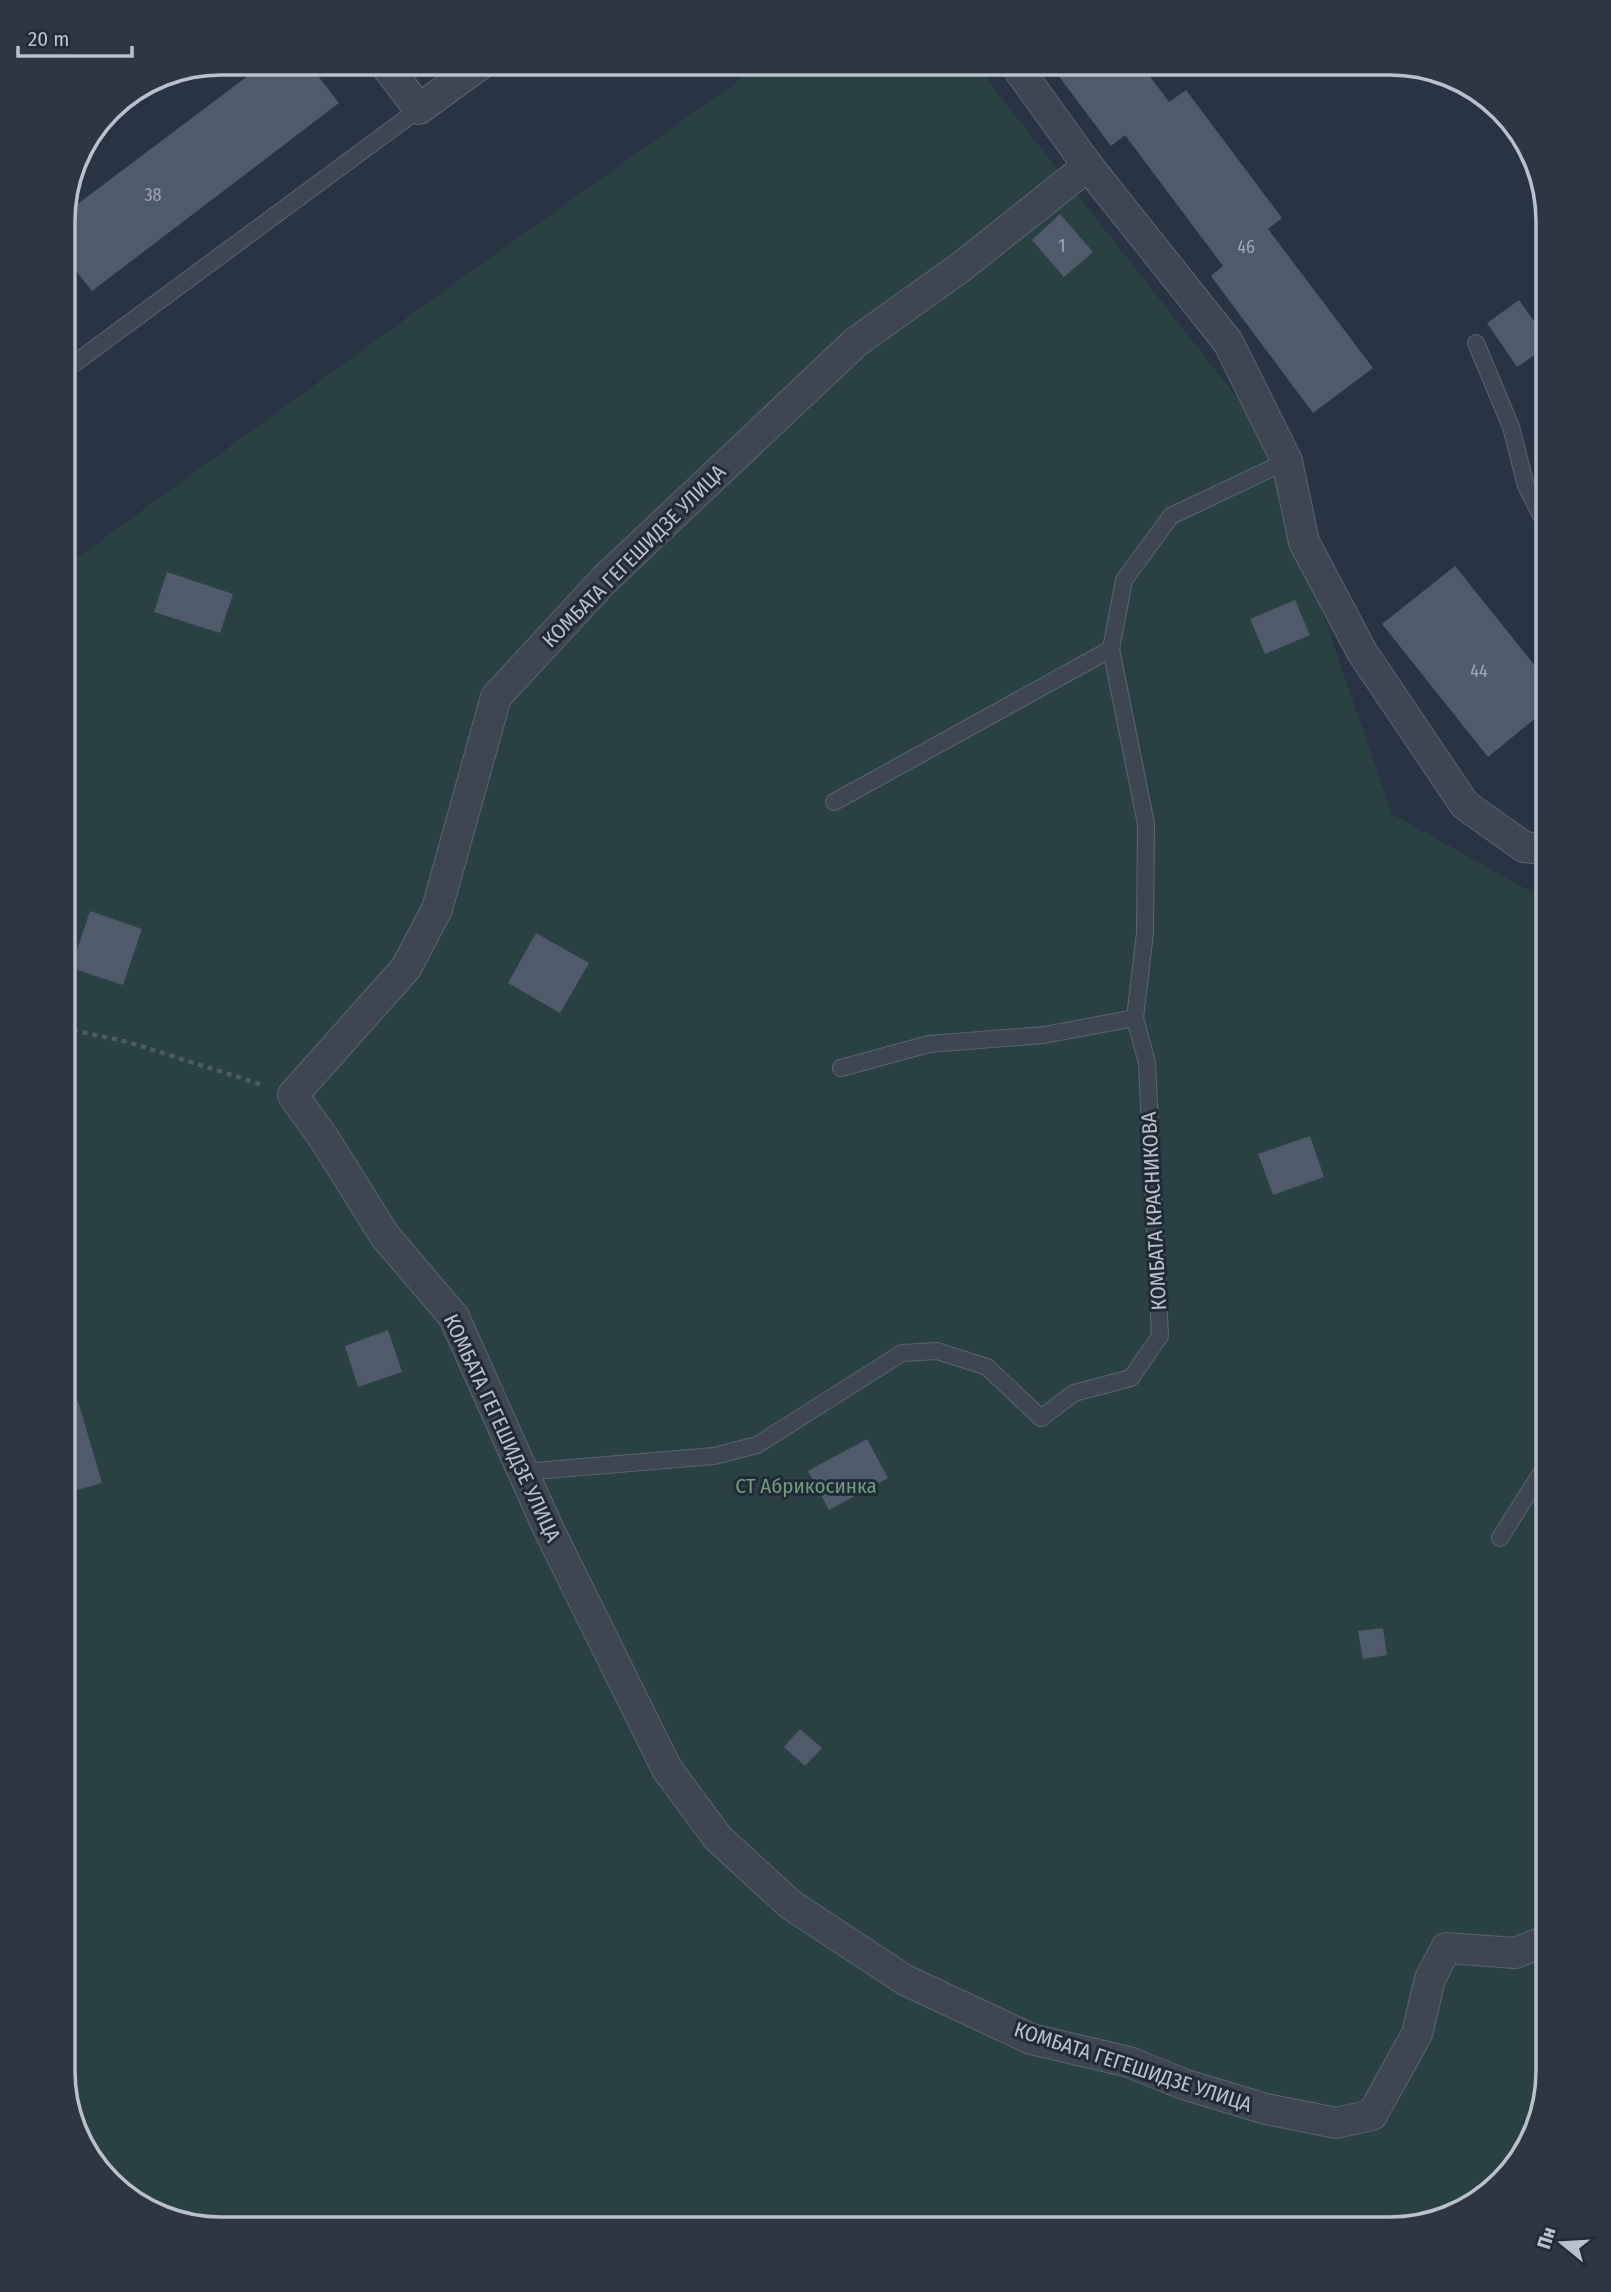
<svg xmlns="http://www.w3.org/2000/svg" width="1611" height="2292" viewBox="0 0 1611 2292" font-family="'Fira Sans Condensed',sans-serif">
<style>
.green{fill:#2a4144}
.building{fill:#4f5b6b}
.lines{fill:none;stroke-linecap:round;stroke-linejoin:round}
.lane-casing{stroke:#5b6470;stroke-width:18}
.street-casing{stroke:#5b6470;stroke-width:32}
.path{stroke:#495e60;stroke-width:4.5;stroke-dasharray:5 5;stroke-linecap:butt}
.lane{stroke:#3d4652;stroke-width:16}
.street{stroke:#3d4652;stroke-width:30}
.labels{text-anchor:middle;stroke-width:6;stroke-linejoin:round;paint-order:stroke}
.number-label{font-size:18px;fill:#9fa8b4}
.street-label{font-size:21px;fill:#bac1cc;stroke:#212b38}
.park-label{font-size:21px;fill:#729c7b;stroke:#212b38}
.rim{fill:none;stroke:#bac1cc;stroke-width:3.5}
</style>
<rect width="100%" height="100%" fill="#283443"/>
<polygon class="green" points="763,63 974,63 1257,423 1392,814 1548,901 1548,2071 1527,2150 1469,2208 1390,2229 211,2229 142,2208 84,2150 63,2071 63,568 452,285"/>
<g class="building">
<polygon points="265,63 308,63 339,103 92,291 63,255 63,215"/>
<polygon points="1049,63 1140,63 1169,102 1186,90 1282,218 1268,229 1373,368 1313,413 1211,276 1223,266 1125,135 1111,146"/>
<polygon points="1060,214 1093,252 1064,277 1032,240"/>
<polygon points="1519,300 1548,341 1548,346 1517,367 1487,323"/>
<polygon points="1455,566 1548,682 1548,708 1488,757 1382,624"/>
<polygon points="167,572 233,594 220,633 154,612"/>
<polygon points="1295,600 1310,635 1265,654 1250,619"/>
<polygon points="90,911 142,929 123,985 71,968"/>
<polygon points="536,933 589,963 560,1013 508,983"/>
<polygon points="1310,1136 1324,1177 1273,1195 1258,1154"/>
<polygon points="388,1330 402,1372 358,1387 345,1346"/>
<polygon points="78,1401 102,1483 63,1494 63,1405"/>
<polygon points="867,1439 888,1478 829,1510 808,1471"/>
<polygon points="1383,1628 1387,1655 1363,1659 1358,1631"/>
<polygon points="800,1729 822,1748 805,1766 784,1747"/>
</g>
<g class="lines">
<g class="lane-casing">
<g id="lane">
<polyline points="1476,343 1511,427 1526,486 1548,529"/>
<polyline points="63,360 75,363 419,109"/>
<polyline points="834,802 1111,649"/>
<polyline points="841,1068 929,1044 1044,1035 1135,1018"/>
<polyline points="523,1472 714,1456 757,1445 902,1353 937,1351 987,1367 1041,1418 1074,1393 1131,1378 1160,1336 1147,1063 1135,1018 1145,933 1146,824 1111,649 1124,580 1171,516 1287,461"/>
<polyline points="1500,1538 1548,1462"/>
</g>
</g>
<g class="street-casing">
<g id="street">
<polyline points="384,63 419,109 482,63"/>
<polyline points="1014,63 1088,166 1228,342 1287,461 1304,542 1362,652 1465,805 1524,847 1548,850"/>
<polyline points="1088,166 961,267 856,342 604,580 496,697 437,909 406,968 293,1095 325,1140 385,1236 454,1317 548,1528 667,1769 718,1838 791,1905 905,1980 1031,2039 1129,2062 1183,2084 1266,2109 1336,2123 1372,2115 1417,2034 1430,1979 1446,1948 1515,1953 1548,1940"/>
</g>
</g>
<polyline class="path" points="63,1028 128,1042 263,1085"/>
<use href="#lane" class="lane"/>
<use href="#street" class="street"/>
</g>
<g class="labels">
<g class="number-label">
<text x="153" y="201">38</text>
<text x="1062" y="252">1</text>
<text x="1246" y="253">46</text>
<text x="1479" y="677">44</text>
</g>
<g class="street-label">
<text transform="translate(634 556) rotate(-45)" y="7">КОМБАТА ГЕГЕШИДЗЕ УЛИЦА</text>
<text transform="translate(1154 1211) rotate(-93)" y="7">КОМБАТА КРАСНИКОВА</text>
<text transform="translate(502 1428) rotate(65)" y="7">КОМБАТА ГЕГЕШИДЗЕ УЛИЦА</text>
<text transform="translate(1133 2067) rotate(18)" y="7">КОМБАТА ГЕГЕШИДЗЕ УЛИЦА</text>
</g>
<g class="park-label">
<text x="806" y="1493">СТ Абрикосинка</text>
</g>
</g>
<path d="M0 0H1611V2292H0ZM221 75H1390A146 146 0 0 1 1536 221V2071A146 146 0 0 1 1390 2217H221A146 146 0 0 1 75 2071V221A146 146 0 0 1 221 75Z" fill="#2d3744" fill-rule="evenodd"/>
<path class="rim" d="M221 75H1390A146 146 0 0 1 1536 221V2071A146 146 0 0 1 1390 2217H221A146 146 0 0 1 75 2071V221A146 146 0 0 1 221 75Z"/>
<g transform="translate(1562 2243) rotate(288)" stroke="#212b38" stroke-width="5" paint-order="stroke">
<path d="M0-5L12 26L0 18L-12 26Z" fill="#bac1cc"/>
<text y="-10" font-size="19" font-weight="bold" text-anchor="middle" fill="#bac1cc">Пн</text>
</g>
<path d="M18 46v10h114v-10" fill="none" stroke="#bac1cc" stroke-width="3.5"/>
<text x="28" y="46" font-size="21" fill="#bac1cc" stroke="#212b38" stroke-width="5" paint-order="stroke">20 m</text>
</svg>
